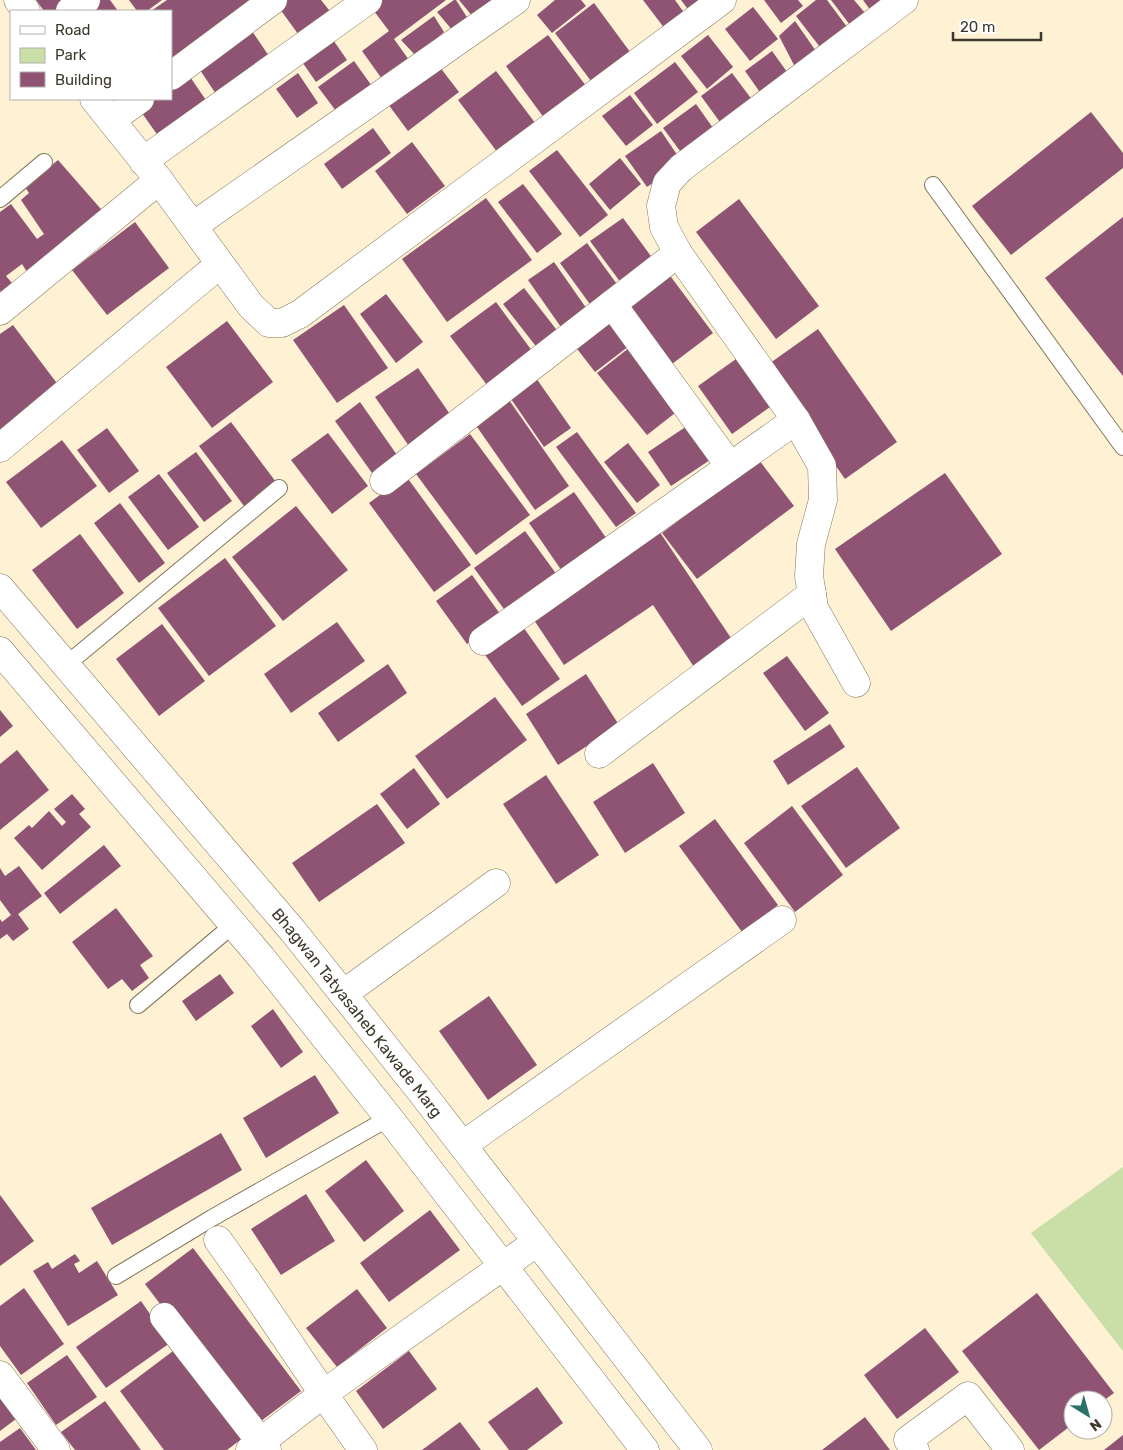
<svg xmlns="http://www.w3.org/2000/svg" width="1123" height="1450" viewBox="0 0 1123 1450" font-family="Rubik,sans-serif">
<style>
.green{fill:#cadea7}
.building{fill:#8f5473}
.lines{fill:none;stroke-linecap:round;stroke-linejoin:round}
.lane-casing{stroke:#83775d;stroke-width:18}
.street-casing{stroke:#83775d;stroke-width:29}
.secondary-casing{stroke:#83775d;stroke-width:29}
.lane{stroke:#fff;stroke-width:16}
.street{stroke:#fff;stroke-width:28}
.secondary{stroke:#fff;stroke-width:28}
.labels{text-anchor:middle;stroke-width:5;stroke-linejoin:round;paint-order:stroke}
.street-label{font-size:16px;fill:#3d382d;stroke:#fff}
</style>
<rect width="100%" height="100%" fill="#fef1d4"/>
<polygon class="green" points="1123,1167 1123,1351 1031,1233"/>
<g class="building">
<polygon points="36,0 82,0 67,11 44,11"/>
<polygon points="94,0 110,0 118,11 79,11"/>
<polygon points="129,0 162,0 147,11 137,11"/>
<polygon points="167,0 263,0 171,70 171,11 151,11"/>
<polygon points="283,0 321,0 333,15 301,38 277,5"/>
<polygon points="380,0 446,0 394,39 409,60 382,79 362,51 389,31 371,7"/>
<polygon points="454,0 456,0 470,22 453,31 437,12"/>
<polygon points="459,0 496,0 473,17"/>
<polygon points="555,0 581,0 586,6 552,33 537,15"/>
<polygon points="643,0 675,0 685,14 665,29"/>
<polygon points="681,0 706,0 690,12"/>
<polygon points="764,0 798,0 803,6 781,23"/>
<polygon points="816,0 827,0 850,31 823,51 796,16"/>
<polygon points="831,0 854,0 865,13 850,25"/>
<polygon points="863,0 891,0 874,15"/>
<polygon points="594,3 636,60 597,89 555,33"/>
<polygon points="753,7 778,39 750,61 725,29"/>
<polygon points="434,16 444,32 416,56 401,40"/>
<polygon points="795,21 818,54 796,69 779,36"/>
<polygon points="252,31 271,59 218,97 198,67"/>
<polygon points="329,34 347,60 316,82 298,56"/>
<polygon points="548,35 592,94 550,126 506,66"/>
<polygon points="708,35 733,67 707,89 681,56"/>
<polygon points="772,51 792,79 764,98 745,71"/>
<polygon points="354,61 374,89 339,115 318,87"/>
<polygon points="675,62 698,92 657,124 634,93"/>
<polygon points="439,66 459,92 408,131 388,104"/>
<polygon points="186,71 210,106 161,140 137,106 147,99 171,99 171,82"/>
<polygon points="496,71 542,132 504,161 458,100"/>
<polygon points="298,73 318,103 297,118 276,89"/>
<polygon points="732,73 756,105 725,129 701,96"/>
<polygon points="630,95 653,125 626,146 602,116"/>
<polygon points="696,104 718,135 686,159 663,128"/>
<polygon points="1091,112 1123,153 1123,168 1011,255 972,206"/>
<polygon points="373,128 391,153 342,189 324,164"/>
<polygon points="661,131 682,162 647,187 625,156"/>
<polygon points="412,142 445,186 407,214 375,171"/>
<polygon points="557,150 608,215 580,237 529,171"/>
<polygon points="620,158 641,184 610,210 589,184"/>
<polygon points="58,160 107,216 27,272 22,264 6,276 12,283 0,292 0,212 11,204 37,239 44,234 21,200 29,193 25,187"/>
<polygon points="523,184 562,234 537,253 498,202"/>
<polygon points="486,198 532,260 447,322 402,259"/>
<polygon points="739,199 819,306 776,339 696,232"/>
<polygon points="1123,217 1123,376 1045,278"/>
<polygon points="623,218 656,263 624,287 590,241"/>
<polygon points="135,222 169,268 107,315 72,270"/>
<polygon points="587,243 619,287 592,307 560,263"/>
<polygon points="554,262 589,312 563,330 528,280"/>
<polygon points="668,273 713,333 672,364 627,304"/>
<polygon points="524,288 563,338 542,354 503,304"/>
<polygon points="386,294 423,342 396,363 360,314"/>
<polygon points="496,302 538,359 493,393 450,336"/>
<polygon points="344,305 388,368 337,403 293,340"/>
<polygon points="605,315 629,346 595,372 571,341"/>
<polygon points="227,321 273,382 212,428 166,367"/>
<polygon points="13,325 59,386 0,430 0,334"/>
<polygon points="818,329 897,442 845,479 766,366"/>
<polygon points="634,344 684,406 647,435 597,373"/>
<polygon points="736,359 770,407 732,434 698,386"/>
<polygon points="418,368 454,420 411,449 375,397"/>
<polygon points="536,378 571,428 544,447 509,396"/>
<polygon points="509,400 569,486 535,510 475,424"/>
<polygon points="360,402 397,455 372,473 335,421"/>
<polygon points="231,422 276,482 244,506 199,446"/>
<polygon points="687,426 710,460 671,486 648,452"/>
<polygon points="107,428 139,471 109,493 77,450"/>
<polygon points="577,432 636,513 616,527 556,447"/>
<polygon points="328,433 368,486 332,514 291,460"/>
<polygon points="470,434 530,515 476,555 416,474"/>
<polygon points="62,440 97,486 41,528 6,482"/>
<polygon points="628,443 660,485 637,503 604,462"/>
<polygon points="196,452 232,501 204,522 167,473"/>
<polygon points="759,460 794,506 697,579 662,533"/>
<polygon points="945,473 1002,554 891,631 835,549"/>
<polygon points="159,474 199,527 168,550 128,497"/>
<polygon points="406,476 471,565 434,592 369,503"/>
<polygon points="574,492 609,542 564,574 529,523"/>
<polygon points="120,503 165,563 139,583 94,523"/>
<polygon points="296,506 348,570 283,621 232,557"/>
<polygon points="655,525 733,641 694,667 653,605 564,665 528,611"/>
<polygon points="525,531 560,579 509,616 474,568"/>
<polygon points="80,534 124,593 77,629 32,570"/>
<polygon points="225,558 276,626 209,676 158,608"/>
<polygon points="472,575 503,618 467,644 436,601"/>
<polygon points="337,622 365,661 291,713 264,674"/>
<polygon points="162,624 205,681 159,716 116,659"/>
<polygon points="521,624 560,679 522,706 483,652"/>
<polygon points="787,656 829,713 805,731 763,673"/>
<polygon points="388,664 407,693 338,742 318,713"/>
<polygon points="586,674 619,725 558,765 526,714"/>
<polygon points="495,697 527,740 447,799 415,756"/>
<polygon points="0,710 13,726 0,737"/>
<polygon points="830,724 845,747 788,785 773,761"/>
<polygon points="17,750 49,790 0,830 0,764"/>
<polygon points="653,763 685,813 625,853 593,802"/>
<polygon points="857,767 900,828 846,868 801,806"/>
<polygon points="414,768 440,804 407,829 380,794"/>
<polygon points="546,775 599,855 556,884 503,804"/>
<polygon points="72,794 85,809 79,814 91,827 42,870 14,838 29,825 32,828 49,811 62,826 66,822 54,809"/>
<polygon points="377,804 405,843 319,902 292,863"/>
<polygon points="792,806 843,875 795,912 744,843"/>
<polygon points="715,819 778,905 742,932 679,846"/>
<polygon points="104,845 121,866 60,914 44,893"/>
<polygon points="19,866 42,896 18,914 29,929 13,941 7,934 0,939 0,919 2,922 11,915 0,900 0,868 5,876"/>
<polygon points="116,908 153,956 140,965 149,978 132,991 122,979 108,989 72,942"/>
<polygon points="220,974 234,993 196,1021 182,1001"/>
<polygon points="489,996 537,1065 488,1100 439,1031"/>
<polygon points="273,1009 303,1052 281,1068 251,1026"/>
<polygon points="315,1075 339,1113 266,1158 243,1118"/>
<polygon points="221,1133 242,1170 112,1245 91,1208"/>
<polygon points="366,1160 404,1211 364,1242 325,1191"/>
<polygon points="306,1194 335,1241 281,1275 251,1229"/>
<polygon points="0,1195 34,1241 0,1266"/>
<polygon points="430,1210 460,1250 389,1302 360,1263"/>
<polygon points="193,1248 301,1391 253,1427 145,1284"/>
<polygon points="75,1254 80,1261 74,1264 79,1273 97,1261 118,1295 68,1326 33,1271 48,1262 52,1269"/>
<polygon points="24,1288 64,1344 21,1375 0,1346 0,1306"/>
<polygon points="357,1289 387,1328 337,1367 306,1328"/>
<polygon points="1037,1293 1114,1393 1103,1401 1073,1400 1073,1424 1039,1450 962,1351"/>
<polygon points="141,1301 170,1343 106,1388 76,1347"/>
<polygon points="925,1328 959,1372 897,1419 864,1375"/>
<polygon points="181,1345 248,1434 227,1450 164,1450 120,1391"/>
<polygon points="409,1351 437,1389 383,1429 356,1391"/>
<polygon points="67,1355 97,1397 56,1425 27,1383"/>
<polygon points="537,1387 563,1423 527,1450 509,1450 488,1422"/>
<polygon points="0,1389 20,1416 0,1431"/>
<polygon points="105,1401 141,1450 75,1450 61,1432"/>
<polygon points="865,1417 890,1450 822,1450"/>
<polygon points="460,1422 481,1450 422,1450"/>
<polygon points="20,1428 36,1450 0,1450 0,1442"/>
<polygon points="1123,1435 1123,1450 1104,1450"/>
</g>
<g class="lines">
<g class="lane-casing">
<g id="lane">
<polyline points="933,185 1123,447"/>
<polyline points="0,199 44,162"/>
<polyline points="66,665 279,488"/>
<polyline points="138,1005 233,925"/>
<polyline points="116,1276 212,1218 389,1118"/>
</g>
</g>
<g class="street-casing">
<g id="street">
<polyline points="18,0 26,11"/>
<polyline points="70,11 86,0"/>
<polyline points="171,76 273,0"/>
<polyline points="94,99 159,180 251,306 269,323 282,323 300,314 722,0"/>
<polyline points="111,120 140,99"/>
<polyline points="143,161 368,0"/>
<polyline points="193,226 516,0"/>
<polyline points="612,304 730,466"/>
<polyline points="0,311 159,180"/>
<polyline points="0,448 220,264"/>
<polyline points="384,481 678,253"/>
<polyline points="483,641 796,420"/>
<polyline points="856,683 814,608 809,576 811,544 823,500 822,466 796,420 678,253 664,227 661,206 667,183 681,168 904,0"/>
<polyline points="599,754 812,594"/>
<polyline points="343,994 496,883"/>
<polyline points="463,1145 782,920"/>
<path d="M218,1240c50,69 95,141 145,210"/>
<polyline points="164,1317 267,1450"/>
<polyline points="0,1375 56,1450"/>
<polyline points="250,1450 323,1394 537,1242"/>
<polyline points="915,1450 908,1440 968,1396 1010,1450"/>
</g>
</g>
<g class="secondary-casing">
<g id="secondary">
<path id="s1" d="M0,588l293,343 129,162 276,357"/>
<polyline points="0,651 261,957 389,1118 645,1450"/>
</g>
</g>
<use href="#lane" class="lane"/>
<use href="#street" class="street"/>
<use href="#secondary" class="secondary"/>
</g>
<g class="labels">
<g class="street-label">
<text dy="6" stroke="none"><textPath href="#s1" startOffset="555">Bhagwan Tatyasaheb Kawade Marg</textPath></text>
</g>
</g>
<rect x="10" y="10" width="162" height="90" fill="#ffffff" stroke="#b1afab"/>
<rect x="20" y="26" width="25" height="8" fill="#ffffff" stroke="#b1afab"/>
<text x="55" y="35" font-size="15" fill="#3d382d">Road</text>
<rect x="20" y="48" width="25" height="15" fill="#cadea7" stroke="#b1afab"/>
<text x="55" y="60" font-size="15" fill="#3d382d">Park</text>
<rect x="20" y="72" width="25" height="15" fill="#8f5473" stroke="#b1afab"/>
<text x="55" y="85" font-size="15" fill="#3d382d">Building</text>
<g transform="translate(1088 1415) rotate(143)"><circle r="24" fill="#ffffff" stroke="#b1afab"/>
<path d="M0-4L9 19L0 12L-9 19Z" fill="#2a7168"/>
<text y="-8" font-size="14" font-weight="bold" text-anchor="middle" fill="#3d382d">N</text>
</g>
<path d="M953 32v8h88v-8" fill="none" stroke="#3d382d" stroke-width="2.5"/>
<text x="960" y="32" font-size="15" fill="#3d382d" stroke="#ffffff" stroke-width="4" paint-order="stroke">20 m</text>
</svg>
